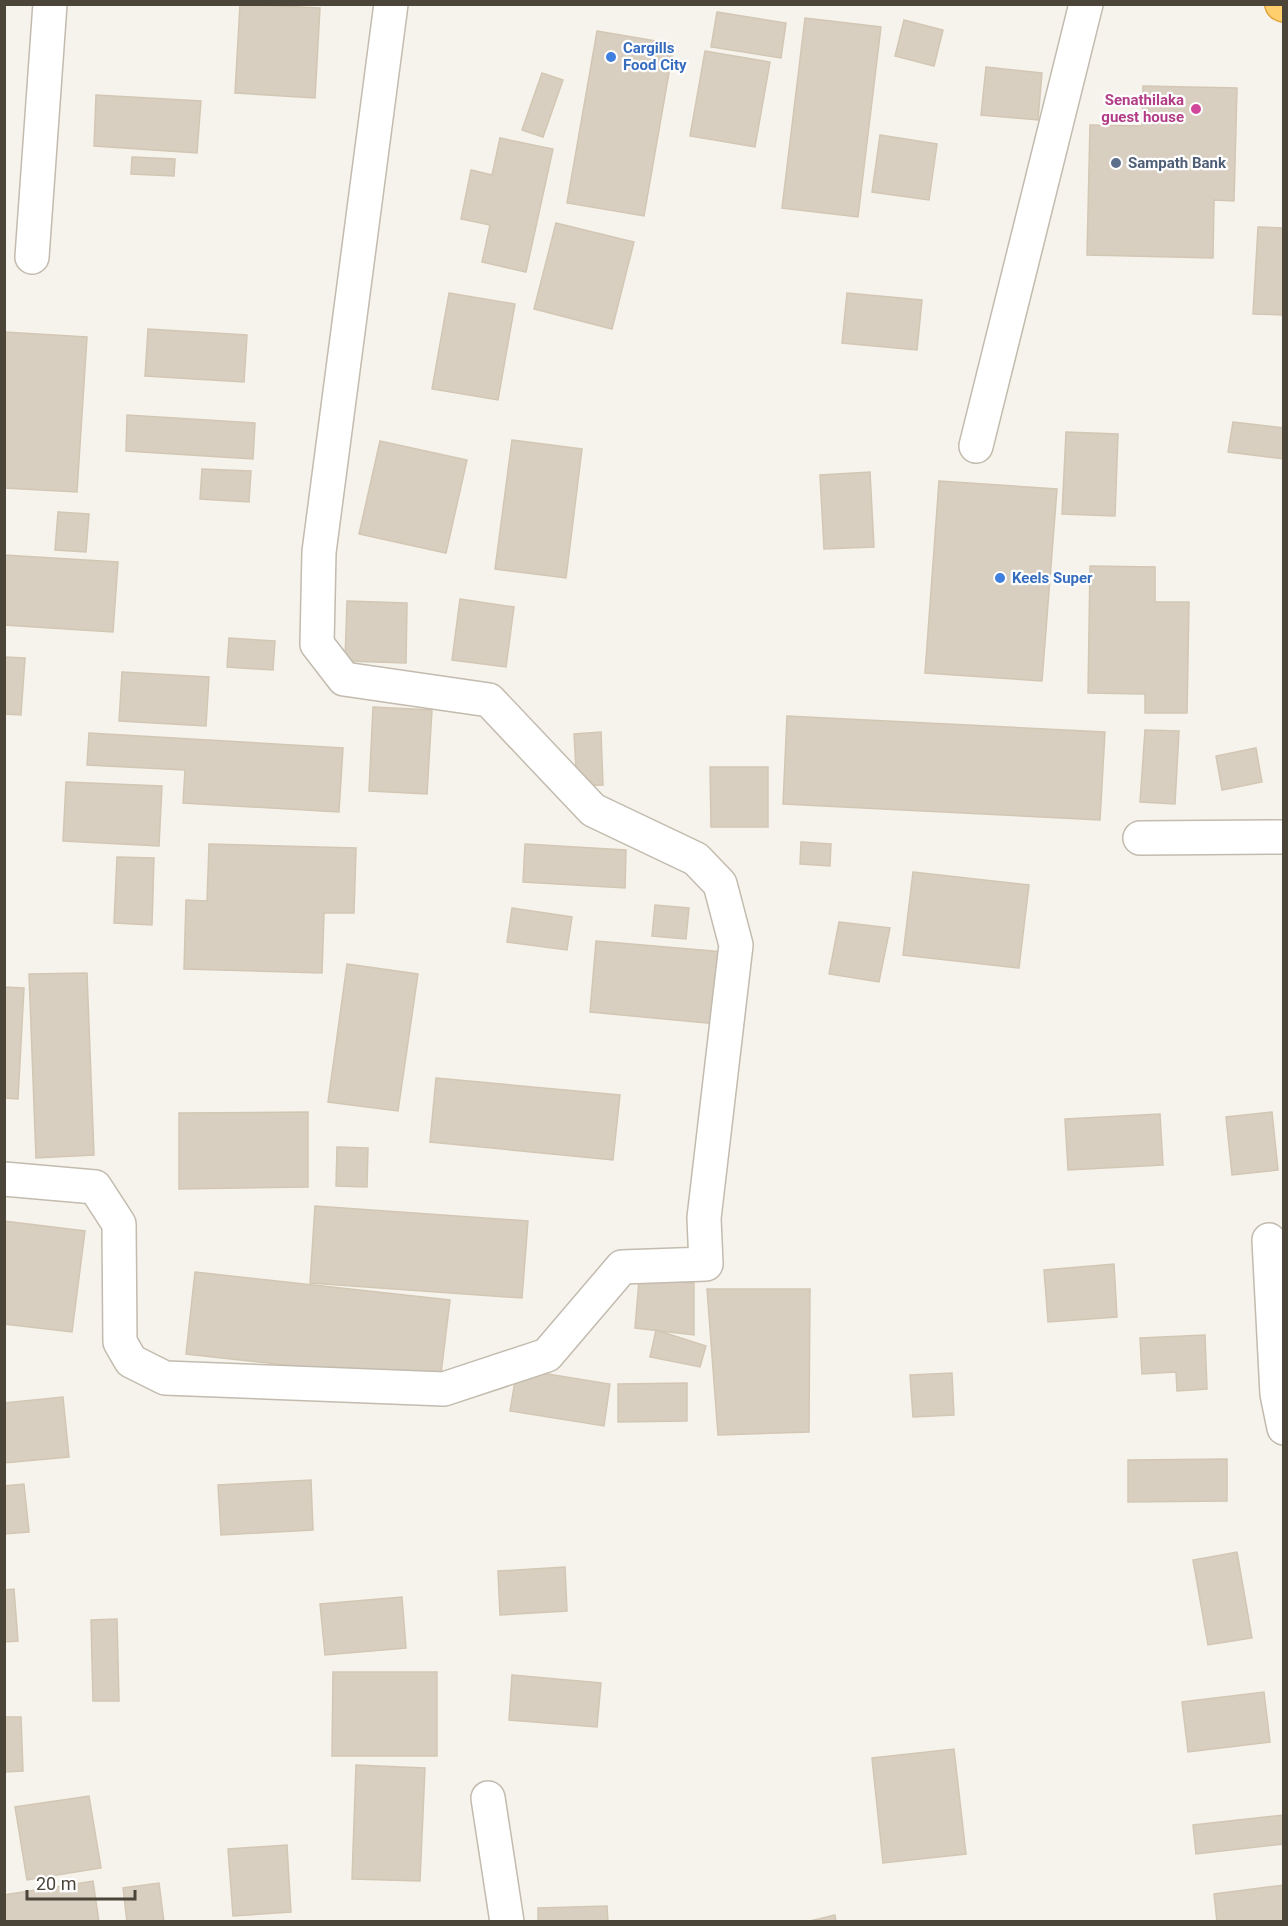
<svg xmlns="http://www.w3.org/2000/svg" width="1288" height="1926" viewBox="0 0 1288 1926" font-family="Roboto,sans-serif">
<style>
.building{fill:#d8cfc1;stroke:#d3c7b4;stroke-width:1.5}
.lines{fill:none;stroke-linecap:round;stroke-linejoin:round}
.minor-casing{stroke:#c2bbae;stroke-width:36}
.highway-casing{stroke:#e0a43c;stroke-width:36}
.minor{stroke:#fff;stroke-width:33}
.highway{stroke:#ffcf6e;stroke-width:33}
.shop-dot{fill:#3f7fe0;stroke:#fff;stroke-width:2}
.hotel-dot{fill:#d1479c;stroke:#fff;stroke-width:2}
.service-dot{fill:#5c6f8a;stroke:#fff;stroke-width:2}
.labels{text-anchor:middle;stroke-width:4.5;stroke-linejoin:round;paint-order:stroke}
.shop-label{font-size:15px;font-weight:bold;fill:#366cbe;stroke:#fff;text-anchor:start}
.hotel-label{font-size:15px;font-weight:bold;fill:#b23c85;stroke:#fff;text-anchor:end}
.service-label{font-size:15px;font-weight:bold;fill:#4e5e75;stroke:#fff;text-anchor:start}
</style>
<rect width="100%" height="100%" fill="#f6f3ec"/>
<g class="building">
<polygon points="240,4 320,8 315,98 235,93"/>
<polygon points="717,12 786,23 781,58 711,47"/>
<polygon points="805,18 881,27 858,217 782,208"/>
<polygon points="904,20 943,30 934,66 895,56"/>
<polygon points="597,31 674,44 644,216 567,203"/>
<polygon points="705,51 770,62 755,147 690,136"/>
<polygon points="986,67 1042,73 1038,120 981,115"/>
<polygon points="542,73 563,80 543,137 522,130"/>
<polygon points="1143,86 1237,88 1234,201 1214,200 1213,258 1087,255 1090,125 1142,126"/>
<polygon points="96,95 201,101 197,153 94,146"/>
<polygon points="880,135 937,144 929,200 872,192"/>
<polygon points="500,138 553,149 526,272 482,262 490,225 461,219 471,170 492,175"/>
<polygon points="132,157 175,159 174,176 131,174"/>
<polygon points="556,223 634,242 612,329 534,309"/>
<polygon points="1258,227 1284,228 1284,315 1253,314"/>
<polygon points="449,293 515,304 498,400 432,389"/>
<polygon points="847,293 922,300 917,350 842,343"/>
<polygon points="148,329 247,335 244,382 145,376"/>
<polygon points="4,332 87,337 77,492 4,488"/>
<polygon points="127,415 255,423 253,459 126,451"/>
<polygon points="1233,422 1284,428 1284,459 1228,452"/>
<polygon points="1066,432 1118,434 1115,516 1062,514"/>
<polygon points="512,440 582,449 566,578 495,569"/>
<polygon points="380,441 467,460 446,553 359,534"/>
<polygon points="202,469 251,471 249,502 200,499"/>
<polygon points="870,472 874,547 824,549 820,475"/>
<polygon points="939,481 1057,489 1042,681 925,673"/>
<polygon points="58,512 89,514 86,552 55,550"/>
<polygon points="4,555 118,562 113,632 4,625"/>
<polygon points="1090,566 1155,567 1155,602 1189,602 1187,713 1145,713 1145,694 1088,693"/>
<polygon points="460,599 514,607 506,667 452,660"/>
<polygon points="347,601 407,603 406,663 345,661"/>
<polygon points="229,638 275,641 273,670 227,667"/>
<polygon points="4,657 25,658 21,715 4,714"/>
<polygon points="122,672 209,677 206,726 119,721"/>
<polygon points="373,707 432,710 427,794 369,791"/>
<polygon points="787,716 1105,732 1100,820 783,804"/>
<polygon points="1145,730 1179,731 1175,804 1140,802"/>
<polygon points="601,732 603,785 577,786 574,734"/>
<polygon points="89,733 343,748 339,812 183,803 185,770 87,765"/>
<polygon points="1256,748 1262,782 1222,790 1216,756"/>
<polygon points="710,767 768,767 768,827 711,827"/>
<polygon points="66,782 162,786 159,846 63,841"/>
<polygon points="801,842 831,844 830,866 800,864"/>
<polygon points="209,844 356,848 354,913 324,913 322,973 184,969 186,900 207,901"/>
<polygon points="525,844 626,850 625,888 523,882"/>
<polygon points="117,857 154,858 152,925 114,923"/>
<polygon points="913,872 1029,885 1019,968 903,955"/>
<polygon points="655,905 689,908 686,939 652,936"/>
<polygon points="512,908 572,917 567,950 507,942"/>
<polygon points="839,922 890,928 879,982 829,974"/>
<polygon points="596,941 724,952 717,1024 590,1012"/>
<polygon points="347,964 418,974 398,1111 328,1102"/>
<polygon points="87,973 94,1155 36,1158 29,974"/>
<polygon points="4,987 24,988 18,1099 4,1098"/>
<polygon points="436,1078 620,1095 613,1160 430,1142"/>
<polygon points="308,1112 308,1187 179,1189 179,1113"/>
<polygon points="1272,1112 1278,1170 1232,1175 1226,1117"/>
<polygon points="1160,1114 1163,1165 1068,1170 1065,1119"/>
<polygon points="337,1147 368,1148 367,1187 336,1186"/>
<polygon points="315,1206 528,1221 522,1298 310,1283"/>
<polygon points="4,1221 85,1231 72,1332 4,1324"/>
<polygon points="1114,1264 1117,1317 1048,1322 1044,1270"/>
<polygon points="195,1272 450,1300 440,1382 186,1354"/>
<polygon points="639,1280 694,1283 694,1335 635,1328"/>
<polygon points="707,1289 810,1289 809,1432 718,1435"/>
<polygon points="656,1330 706,1346 700,1367 650,1357"/>
<polygon points="1205,1335 1207,1389 1177,1391 1176,1372 1142,1374 1140,1338"/>
<polygon points="517,1369 610,1384 604,1426 510,1411"/>
<polygon points="952,1373 954,1415 913,1417 910,1375"/>
<polygon points="687,1383 687,1421 618,1422 618,1384"/>
<polygon points="63,1397 69,1457 4,1463 4,1403"/>
<polygon points="1227,1459 1227,1501 1128,1502 1128,1460"/>
<polygon points="311,1480 313,1530 221,1535 218,1485"/>
<polygon points="24,1484 29,1532 4,1534 4,1486"/>
<polygon points="1237,1552 1252,1638 1208,1645 1193,1560"/>
<polygon points="565,1567 567,1611 500,1615 498,1571"/>
<polygon points="14,1589 18,1641 4,1642 4,1590"/>
<polygon points="402,1597 406,1648 325,1655 320,1604"/>
<polygon points="117,1619 119,1701 93,1701 91,1620"/>
<polygon points="333,1672 437,1672 437,1756 332,1756"/>
<polygon points="512,1675 601,1683 597,1727 509,1720"/>
<polygon points="1264,1692 1270,1742 1188,1752 1182,1702"/>
<polygon points="4,1717 21,1717 23,1771 4,1772"/>
<polygon points="954,1749 966,1854 883,1863 872,1758"/>
<polygon points="356,1765 425,1768 420,1881 352,1879"/>
<polygon points="89,1796 101,1868 27,1880 15,1807"/>
<polygon points="1284,1815 1284,1844 1196,1854 1193,1825"/>
<polygon points="287,1845 291,1912 233,1916 228,1849"/>
<polygon points="93,1881 99,1922 4,1922 4,1895"/>
<polygon points="159,1883 164,1922 127,1922 123,1888"/>
<polygon points="1284,1885 1284,1922 1217,1922 1214,1894"/>
<polygon points="607,1906 608,1922 538,1922 538,1908"/>
<polygon points="835,1915 836,1922 806,1922"/>
</g>
<g class="lines">
<g class="minor-casing">
<g id="minor">
<polyline points="32,257 50,4"/>
<polyline points="976,446 1086,4"/>
<polyline points="1140,838 1284,837"/>
<polyline points="4,1179 95,1187 119,1224 120,1342 131,1361 165,1378 444,1389 547,1355 622,1267 706,1264 704,1218 736,945 720,884 696,859 593,810 489,700 344,679 317,644 319,552 391,4"/>
<polyline points="1269,1240 1277,1394 1284,1428"/>
<polyline points="488,1798 507,1922"/>
</g>
</g>
<g class="highway-casing">
<polyline id="highway" points="1282,4 1284,5"/>
</g>
<use href="#minor" class="minor"/>
<use href="#highway" class="highway"/>
</g>
<g class="shop-dot">
<circle cx="611" cy="57" r="6"/>
<circle cx="1000" cy="578" r="6"/>
</g>
<circle class="hotel-dot" cx="1196" cy="109" r="6"/>
<circle class="service-dot" cx="1116" cy="163" r="6"/>
<g class="labels">
<g class="shop-label">
<text x="623" y="53">Cargills<tspan x="623" dy="17">Food City</tspan></text>
<text x="1012" y="583">Keels Super</text>
</g>
<g class="hotel-label">
<text x="1184" y="105">Senathilaka<tspan x="1184" dy="17">guest house</tspan></text>
</g>
<g class="service-label">
<text x="1128" y="168">Sampath Bank</text>
</g>
</g>
<rect width="1288" height="1926" fill="none" stroke="#4b4439" stroke-width="12"/>
<path d="M27 1890v9h108v-9" fill="none" stroke="#4b4439" stroke-width="3"/>
<text x="36" y="1890" font-size="18" fill="#4b4439" stroke="#ffffff" stroke-width="4.5" paint-order="stroke">20 m</text>
</svg>
